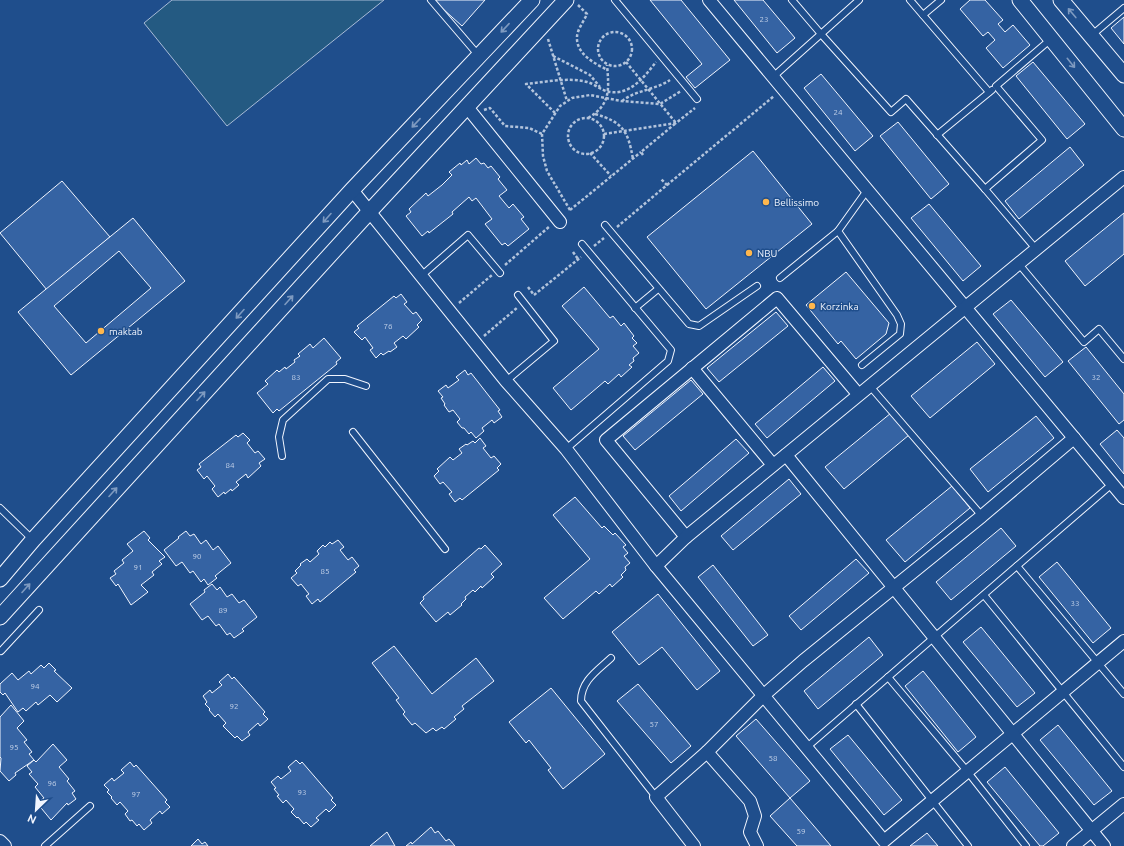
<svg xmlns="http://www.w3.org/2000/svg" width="1124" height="846" viewBox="0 0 1124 846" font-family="Ubuntu,sans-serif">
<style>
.green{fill:#245a82;stroke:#a8bbd7}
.building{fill:#3563a3;stroke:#f2f6ff;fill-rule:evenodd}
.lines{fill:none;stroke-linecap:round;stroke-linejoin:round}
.service-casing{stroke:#f2f6ff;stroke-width:8}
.minor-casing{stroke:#f2f6ff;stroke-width:14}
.tertiary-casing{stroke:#f2f6ff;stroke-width:17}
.path{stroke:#b3c4dc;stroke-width:2.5;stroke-dasharray:3 2;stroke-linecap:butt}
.service{stroke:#1f4e8c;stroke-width:6}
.minor{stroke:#1f4e8c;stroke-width:12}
.tertiary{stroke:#1f4e8c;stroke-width:15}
.oneway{stroke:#7e9ac0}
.poi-dot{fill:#ffb74d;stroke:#1f4e8c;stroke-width:1.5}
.labels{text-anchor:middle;stroke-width:3;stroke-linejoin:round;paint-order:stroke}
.number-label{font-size:8px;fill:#c3d1e8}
.poi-label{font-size:10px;fill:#f2f6ff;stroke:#1f4e8c;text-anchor:start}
</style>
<rect width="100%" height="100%" fill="#1f4e8c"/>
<polygon class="green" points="172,0 384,0 227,126 144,23"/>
<g class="building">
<polygon points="433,0 485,0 462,26"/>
<polygon points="650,0 681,0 730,60 695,88 686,77 702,64"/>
<polygon points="734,0 763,0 795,38 777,53"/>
<polygon points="970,0 985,0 1003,20 998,24 1005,32 1013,25 1030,45 1003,68 986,48 995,40 988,32 983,36 960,9"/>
<polygon points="1124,17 1124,44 1111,28"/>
<polygon points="1033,62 1085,124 1067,139 1016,76"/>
<polygon points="821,74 873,136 855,151 804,88"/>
<polygon points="898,122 949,184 931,199 880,136"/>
<polygon points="1070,147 1084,165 1019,219 1005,201"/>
<polygon points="753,151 812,224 706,309 647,237"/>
<polygon points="476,158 481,164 484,163 488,168 491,166 500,177 498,179 507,190 499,196 509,208 513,204 524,217 521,219 529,229 508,246 505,243 502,245 485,224 492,219 476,198 472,201 469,197 452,212 453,214 429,233 428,231 422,236 406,216 411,212 409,209 426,193 428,196 442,185 452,175 449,172 460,163 461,165 467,160 469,164"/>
<polygon points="62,181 110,237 47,290 0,233"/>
<polygon points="929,204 981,266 963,281 911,218"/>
<polygon points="1124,213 1124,254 1085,286 1065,261"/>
<path d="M133,218l52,63 -114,94 -53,-63zM119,251l32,37 -65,55 -32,-37z"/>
<polygon points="846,272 889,323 886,334 856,359 841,341 838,344 806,305"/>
<polygon points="584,287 610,318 613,316 621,326 624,323 634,336 632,338 637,343 633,346 639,353 633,358 634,361 629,365 632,367 621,377 619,374 608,384 605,381 571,410 553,388 599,349 562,306"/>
<polygon points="401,294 407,302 404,304 413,314 416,312 422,320 417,325 419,327 406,339 403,336 394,343 397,347 390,352 389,351 383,355 381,353 376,358 370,350 373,348 365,337 362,340 354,332 359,328 357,326 394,296 396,298"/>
<polygon points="1011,300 1063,362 1045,377 993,314"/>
<polygon points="776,312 788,326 719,382 707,368"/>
<polygon points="324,338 341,358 336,362 337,364 279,411 277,409 273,413 257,393 268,384 265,381 277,370 279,372 285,367 286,369 295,362 294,360 300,356 298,354 310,344 313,348"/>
<polygon points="977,342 995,364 930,418 911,396"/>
<polygon points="1086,347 1124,394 1124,420 1119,424 1068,361"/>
<polygon points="823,367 835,381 767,438 755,424"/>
<polygon points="465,370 468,375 471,373 500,410 498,411 502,417 494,423 492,420 482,428 484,431 476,438 471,432 469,434 464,428 462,428 457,422 460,419 453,410 449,412 444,405 445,404 441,398 443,397 438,391 446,385 448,388 459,380 456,377"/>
<polygon points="691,380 703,394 635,450 623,436"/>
<polygon points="891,413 909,435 844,489 825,467"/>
<polygon points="1036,416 1054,438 988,492 970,469"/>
<polygon points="1117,430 1124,438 1124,474 1100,444"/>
<polygon points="243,433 250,440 247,443 255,453 258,451 265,459 259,463 261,466 248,478 246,474 236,482 239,485 232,491 231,489 225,494 224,492 218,497 212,489 215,486 207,476 204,479 197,470 201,467 199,464 236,435 238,437"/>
<polygon points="480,438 486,446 483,448 491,458 494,456 501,464 497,468 499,470 462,500 460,498 455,502 449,494 452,492 443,482 440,484 434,476 439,471 437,469 450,457 453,460 462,453 459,449 466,444 467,445 473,441 475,443"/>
<polygon points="736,439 749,453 681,511 669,496"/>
<polygon points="789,479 801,494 733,550 721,536"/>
<polygon points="952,486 970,508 905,562 886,540"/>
<polygon points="575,497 602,528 604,526 613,535 615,533 626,545 623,547 628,553 624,556 630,563 625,567 626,570 621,575 623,577 612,587 610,584 599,594 596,591 563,619 544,598 590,559 553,515"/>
<polygon points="1001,528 1016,546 951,600 936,582"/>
<polygon points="144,531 150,538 148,540 165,557 159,561 162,564 152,572 154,575 141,585 148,592 131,605 118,584 116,586 110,578 116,574 114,571 124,563 122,560 133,551 127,544"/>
<polygon points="186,531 190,536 194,534 201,544 206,540 213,550 218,546 231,563 215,576 217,578 208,585 204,579 201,582 193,571 190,573 182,562 176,566 164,550 179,538 178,537"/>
<polygon points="338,540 344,547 340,550 348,560 352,557 359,566 354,570 356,572 320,602 318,599 312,604 306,596 309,594 301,584 298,586 291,578 297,573 295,571 301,565 300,564 307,559 310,562 319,554 317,551 323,545 325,547 330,542 332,544"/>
<polygon points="485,545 502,564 491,574 494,577 482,588 481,586 475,592 473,590 465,597 466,599 461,604 462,605 450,615 448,612 436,622 420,603 424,599 423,597 479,548 481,549"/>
<polygon points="856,559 869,573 801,630 789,616"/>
<polygon points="1057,562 1111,628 1093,643 1039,577"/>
<polygon points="713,565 768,635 753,646 698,577"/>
<polygon points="212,584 217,590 220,587 227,597 232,594 239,603 244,600 257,617 242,629 244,631 234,638 230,633 227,635 219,624 216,626 208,616 202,620 190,604 205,592 204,590"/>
<polygon points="658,594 720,671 697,690 662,647 639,665 612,632"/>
<polygon points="981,627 1035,693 1017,707 963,642"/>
<polygon points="869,637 883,655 818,709 804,691"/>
<polygon points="394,646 432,694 476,658 494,681 462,706 464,709 454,717 456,719 444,729 442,727 436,731 433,728 426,733 415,723 412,725 403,714 405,712 396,700 399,698 372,663"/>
<polygon points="49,663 56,670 54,671 72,688 57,702 50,695 38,705 36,702 26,711 23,708 18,712 5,693 3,695 0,692 0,684 12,673 18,680 29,671 31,674 41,665 44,668"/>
<polygon points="923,671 976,737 958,752 905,686"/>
<polygon points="228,674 232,679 234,677 265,712 263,714 268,719 260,726 258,723 248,732 250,735 242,741 237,736 235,738 223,726 226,723 218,714 215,717 209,710 210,709 205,704 207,702 203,696 210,690 212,693 222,685 219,682"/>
<polygon points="638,684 691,746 671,763 617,701"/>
<polygon points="551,688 605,754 563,789 548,770 551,768 529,740 526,743 509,722"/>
<polygon points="11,705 24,721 17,728 27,740 24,742 32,752 29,754 34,760 15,773 16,775 9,781 0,771 1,758 0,757 0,717"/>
<polygon points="756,719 810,781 790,798 736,736"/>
<polygon points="1058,725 1112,791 1094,805 1040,740"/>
<polygon points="848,735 902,800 884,815 830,749"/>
<polygon points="53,744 67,760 59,767 69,779 67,781 75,791 72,793 76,799 68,805 67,803 51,820 37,803 44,798 35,787 38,784 29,774 32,772 27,766 34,760 36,762"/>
<polygon points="296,760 300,764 302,762 333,798 331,800 336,805 329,812 326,809 316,818 319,820 311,827 306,822 304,824 298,817 297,818 291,812 294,809 286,800 283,803 277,796 279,795 274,789 276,788 271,782 278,776 281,779 291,771 288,767"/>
<polygon points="130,762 134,767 136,765 167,800 165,802 170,807 162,814 160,811 150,820 152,823 144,830 139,824 137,826 132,820 130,821 125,814 128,811 120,802 117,805 111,798 112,797 107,792 109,790 104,785 112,778 114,781 124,773 121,770"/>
<polygon points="1005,767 1059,833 1043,846 1040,846 987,782"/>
<polygon points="790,798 831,846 797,846 770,816"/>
<polygon points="431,827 435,833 438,831 446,841 449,839 455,846 406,846 411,842 412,844"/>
<polygon points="387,832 395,846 370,846"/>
<polygon points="927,833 938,846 910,846"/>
<polygon points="198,839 202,844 205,842 208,846 191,846"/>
</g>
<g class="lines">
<g class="service-casing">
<g id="service">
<polyline points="431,0 479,56"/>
<polyline points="615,0 697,99"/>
<polyline points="792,0 821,34 859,0"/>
<polyline points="910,0 989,92"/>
<polyline points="923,15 941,0"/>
<polyline points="1092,35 1124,8"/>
<polyline points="774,76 821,34 891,112 906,99 985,189"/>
<polyline points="937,135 992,90"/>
<polyline points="605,225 689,324 699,326 757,286"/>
<polyline points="1036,249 985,189 1042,140 996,86 1051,39"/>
<polyline points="1018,263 1084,342 1099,329 1124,359"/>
<polyline points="421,276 468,235 500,273"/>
<polyline points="780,278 838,231"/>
<polyline points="635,308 658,289"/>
<polyline points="862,365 900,334 901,324 897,315 838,231 868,189"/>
<polyline points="506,381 554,341 518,295"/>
<polyline points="869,385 982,516"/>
<polyline points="353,432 445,549"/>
<polyline points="566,449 668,361 671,350 582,244"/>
<polyline points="282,456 279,437 283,420 328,379 345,379 366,386"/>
<polyline points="0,508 33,540"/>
<polyline points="1017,566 1124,694"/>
<polyline points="984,595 1124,767"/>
<polyline points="1,651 39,610"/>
<path d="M611,658c-14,13 -30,23 -30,43l75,96"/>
<polyline points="888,677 967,771 1026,846"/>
<polyline points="856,704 968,846"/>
<polyline points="807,747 1112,484"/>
<polyline points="45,846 90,806"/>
</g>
</g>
<g class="minor-casing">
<g id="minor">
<polyline points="709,0 1124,498"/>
<polyline points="467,107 560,222"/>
<polyline points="352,190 506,381 566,449 656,566 884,841 1124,641"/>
<polyline points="692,368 773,465"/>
<polyline points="786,455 1104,846"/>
<polyline points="686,537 606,440 777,298 858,394"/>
<polyline points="656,566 686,537 1124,177"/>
<polyline points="707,752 750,801 755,816 750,832 757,846"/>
<polyline points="0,841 5,846"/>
<polyline points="694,846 656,797 707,752 764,695 803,661 982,516 1074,438"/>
<polyline points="1073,846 1124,804"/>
</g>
</g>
<g class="tertiary-casing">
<g id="tertiary">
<polyline points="1020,0 1124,129"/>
<polyline points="1061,0 1124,75"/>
<polyline points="0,579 33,540 352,190 532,0"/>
<polyline points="0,617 370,211 566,0"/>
</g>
</g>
<g class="path">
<path d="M578,5l9,9c-3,7 -10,16 -10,23 -1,17 18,27 31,33"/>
<circle cx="615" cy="49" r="17"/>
<polyline points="548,39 567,101"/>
<polyline points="553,56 590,75 600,87"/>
<polyline points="626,62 676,123 641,152 643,155"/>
<path d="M622,101c14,-11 33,-11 48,-21"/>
<polyline points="484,110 490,108 505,126 529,128 542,134"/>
<path d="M555,113l-29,-29c20,-2 42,-7 61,-2 8,2 15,9 23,10 21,3 35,-16 46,-30"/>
<path d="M595,114c28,8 33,17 38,45"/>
<path d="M588,118c23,-13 21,-29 19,-53"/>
<circle cx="586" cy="136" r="18"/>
<polyline points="604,134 676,123 695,108"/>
<polyline points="590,153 611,176"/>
<polyline points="667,185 774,96"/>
<polyline points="570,210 547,171 543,156 542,134 560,106 572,98 590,95 621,101 660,104 681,91"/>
<polyline points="570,210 641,152"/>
<polyline points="617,227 667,185 661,179"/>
<polyline points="594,246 604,238"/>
<polyline points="573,252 578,259"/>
<polyline points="505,265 550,226"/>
<polyline points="528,287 534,295 581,257"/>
<polyline points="459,303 492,275"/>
<polyline points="484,336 518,307"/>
</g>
<use href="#service" class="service"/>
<use href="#minor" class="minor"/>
<use href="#tertiary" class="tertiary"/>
</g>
<defs><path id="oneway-shaft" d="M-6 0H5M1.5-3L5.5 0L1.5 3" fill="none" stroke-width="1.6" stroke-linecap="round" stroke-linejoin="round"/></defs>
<g class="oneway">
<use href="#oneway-shaft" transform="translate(1072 13) rotate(-130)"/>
<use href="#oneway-shaft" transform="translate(505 28) rotate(133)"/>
<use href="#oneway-shaft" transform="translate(1071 63) rotate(51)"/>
<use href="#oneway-shaft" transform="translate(416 123) rotate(133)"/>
<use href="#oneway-shaft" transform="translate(327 218) rotate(132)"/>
<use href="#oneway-shaft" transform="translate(289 300) rotate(-48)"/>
<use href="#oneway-shaft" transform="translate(240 314) rotate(132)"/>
<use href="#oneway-shaft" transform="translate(201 396) rotate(-48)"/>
<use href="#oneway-shaft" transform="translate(113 492) rotate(-48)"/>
<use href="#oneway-shaft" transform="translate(26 588) rotate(-48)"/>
</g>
<g class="poi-dot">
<circle cx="766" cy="202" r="4"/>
<circle cx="749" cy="253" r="4"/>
<circle cx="812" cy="306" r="4"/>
<circle cx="101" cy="331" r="4"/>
</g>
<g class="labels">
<g class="number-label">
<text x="764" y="22">23</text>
<text x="838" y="115">24</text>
<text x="388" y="329">76</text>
<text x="296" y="380">83</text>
<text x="1096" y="380">32</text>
<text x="230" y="468">84</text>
<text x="197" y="559">90</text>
<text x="138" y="570">91</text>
<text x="325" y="574">85</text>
<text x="1075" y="606">33</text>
<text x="223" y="613">89</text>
<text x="35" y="689">94</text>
<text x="234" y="709">92</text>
<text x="654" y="727">57</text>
<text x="14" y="750">95</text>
<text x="773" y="761">58</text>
<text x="52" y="786">96</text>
<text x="302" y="795">93</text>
<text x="136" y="797">97</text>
<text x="801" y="834">59</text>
</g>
<g class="poi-label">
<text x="774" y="206">Bellissimo</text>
<text x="757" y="257">NBU</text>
<text x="820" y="310">Korzinka</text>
<text x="109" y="335">maktab</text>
</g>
</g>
<g transform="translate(36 810) rotate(205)" stroke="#1f4e8c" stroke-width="3" paint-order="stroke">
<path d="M0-3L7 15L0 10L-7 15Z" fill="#f2f6ff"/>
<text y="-6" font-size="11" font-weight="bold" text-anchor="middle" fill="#f2f6ff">N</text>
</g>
</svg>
